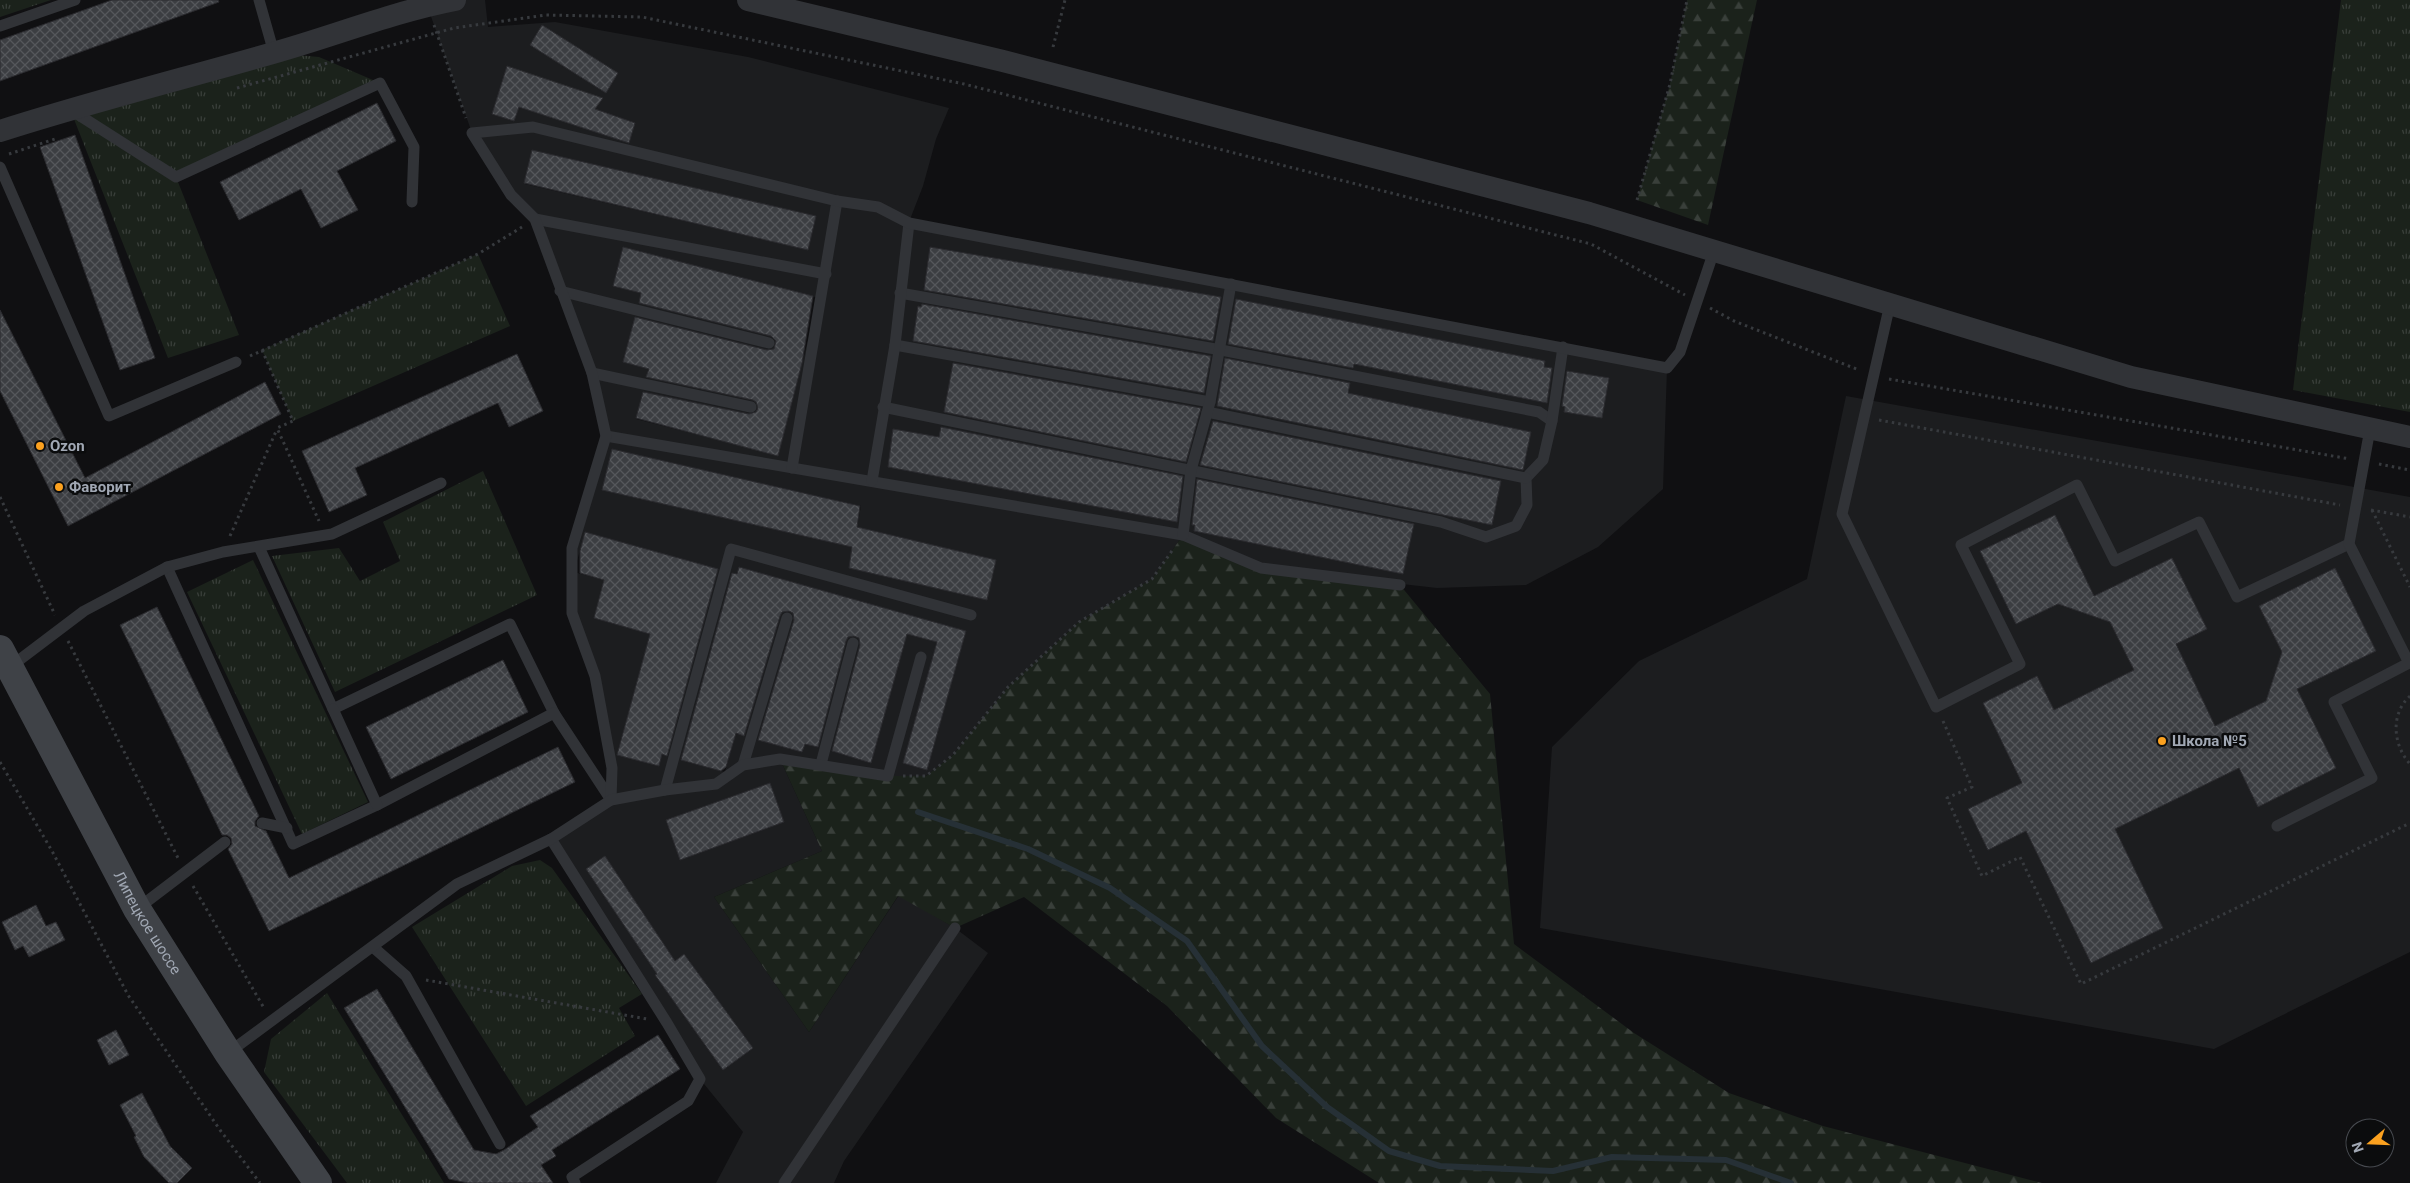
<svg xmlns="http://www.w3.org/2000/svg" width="2410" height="1183" viewBox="0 0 2410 1183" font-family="Roboto,sans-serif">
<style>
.built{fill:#1c1d1f;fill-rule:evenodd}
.grass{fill:url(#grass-tufts)}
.forest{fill:url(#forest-firs)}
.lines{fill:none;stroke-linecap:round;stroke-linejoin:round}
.stream{stroke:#263036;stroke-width:6}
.building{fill:url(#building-cross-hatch);stroke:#2a2a2e}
.path{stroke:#373a3e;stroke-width:3;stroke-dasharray:2.5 4;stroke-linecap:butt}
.lane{stroke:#313337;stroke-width:11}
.street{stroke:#313337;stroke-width:22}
.secondary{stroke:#3f4247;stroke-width:28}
.poi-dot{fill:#fba11f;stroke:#0b0c0d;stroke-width:2}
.labels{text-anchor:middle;stroke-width:5;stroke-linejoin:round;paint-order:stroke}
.poi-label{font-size:15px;font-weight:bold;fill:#a1a8b4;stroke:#0b0c0d;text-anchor:start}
.street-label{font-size:15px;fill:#a1a8b4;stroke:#0b0c0d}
</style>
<defs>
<pattern id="grass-tufts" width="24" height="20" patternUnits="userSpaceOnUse" patternTransform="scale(1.25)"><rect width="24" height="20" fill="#1b221b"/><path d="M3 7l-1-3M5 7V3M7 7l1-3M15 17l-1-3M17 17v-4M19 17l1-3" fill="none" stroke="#393f3a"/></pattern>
<pattern id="forest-firs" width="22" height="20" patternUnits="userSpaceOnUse" patternTransform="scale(1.25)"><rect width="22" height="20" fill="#1b221b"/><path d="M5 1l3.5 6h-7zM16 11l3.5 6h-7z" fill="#393f3a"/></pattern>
<pattern id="building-cross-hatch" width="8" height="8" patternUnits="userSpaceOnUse" patternTransform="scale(1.25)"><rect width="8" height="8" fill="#3c3e42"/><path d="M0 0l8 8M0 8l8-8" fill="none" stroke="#55575b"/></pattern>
</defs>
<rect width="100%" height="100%" fill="#101012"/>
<g class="built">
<path d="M428,0h57l3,27 67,-5 193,35 201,51 -13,31 -13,47 -14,36 758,146 -4,121 -65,58 -72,38 -89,3 -176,-20 -78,-33 -31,44 -73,43 -71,65 -55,68 -27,21h-38l-108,-17 42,92 -108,46 95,135 90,-137 56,33 33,25 -144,208 -10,22h-118l27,-51 -43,-53 -149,-240 60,-39 -16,-124 -23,-63v-65l34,-112 -14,-63 -57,-154 -63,-86 -45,-128zM532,150l284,66 -8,34 -283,-66zM623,247l196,51 -41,157 -142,-36 6,-24 123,32 7,-26 -149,-39 156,-3 8,-28 -174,-46zM612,449l249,57 -4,21 138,33 -9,39 -137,-31 3,-21 -249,-57zM585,532l128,36 -54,198 -42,-12 33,-120 -56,-16 5,-18 60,-5 -85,-23zM739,567l227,64 -39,139 -24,-7 34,-121 -30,-8 -37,128 -36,-10 34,-124 -28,-8 -38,132 -38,-11 37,-132 -28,-8 -48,171 -41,-11zM770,783l14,39 -104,38 -14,-39zM684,954l69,94 -30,21 -68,-94z"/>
<polygon points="1846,396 2410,497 2410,952 2214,1049 1540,928 1552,747 1639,661 1807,579"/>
</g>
<g class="grass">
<polygon points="0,0 51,0 0,17"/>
<polygon points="2341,0 2410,0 2410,412 2293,390"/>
<polygon points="274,53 319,57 380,83 176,177 239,335 168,358 70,109"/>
<polygon points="478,254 510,326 293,421 262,350"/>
<polygon points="483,471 537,595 335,692 272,556 339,548 360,581 400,561 383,522"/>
<polygon points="253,560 368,802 302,834 187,592"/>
<polygon points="540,860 552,868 642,994 619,1008 635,1036 526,1106 412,927 512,866"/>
<polygon points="327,993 444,1183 347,1183 264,1072 271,1039"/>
</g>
<g class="forest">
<polygon points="1687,0 1757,0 1708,225 1637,200 1670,84"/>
<polygon points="1183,535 1261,568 1400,585 1490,694 1514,944 1634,1033 1729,1093 1823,1126 2042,1183 1379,1183 1276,1118 1167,1006 1024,897 955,928 898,896 809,1032 714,897 822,851 780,759 888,776 926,776 953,755 1008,687 1079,622 1152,579"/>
</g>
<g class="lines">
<polyline class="stream" points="918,812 1028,849 1110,888 1187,941 1262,1046 1327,1107 1389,1151 1440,1166 1553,1171 1612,1157 1726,1160 1791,1183"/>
</g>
<g class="building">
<polygon points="112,0 218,0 219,2 0,81 0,40"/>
<polygon points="542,25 618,73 606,93 530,45"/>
<polygon points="507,66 603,98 595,109 635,123 629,143 519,107 514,121 492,114"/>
<polygon points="377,103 396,141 337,171 358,210 321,228 301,189 239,220 220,182"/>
<polygon points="75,135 155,358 120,370 40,147"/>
<polygon points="532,150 816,216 808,250 524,183"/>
<polygon points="623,247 813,296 802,363 778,456 636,418 643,392 749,414 756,412 758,408 756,402 753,400 646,377 649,369 623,362 635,317 767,350 774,349 776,341 771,336 639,303 641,293 613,286"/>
<polygon points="930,247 1221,297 1213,341 924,290"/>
<polygon points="1236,299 1545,361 1544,367 1552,368 1547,403 1354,364 1353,368 1228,344"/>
<polygon points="922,304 1211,356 1204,393 913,341 918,306 921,307"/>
<polygon points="0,310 85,478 265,382 281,414 68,526 0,391"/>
<polygon points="517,354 543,411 509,427 498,403 355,468 367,495 329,512 302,451"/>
<polygon points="1225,358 1350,383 1348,393 1531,432 1523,470 1217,406"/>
<polygon points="953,363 1201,408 1186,462 944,412"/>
<polygon points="1567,371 1609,378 1602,418 1564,412 1565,407 1562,406"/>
<polygon points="1213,421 1501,481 1492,525 1200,465"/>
<polygon points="941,427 1183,476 1177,522 888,467 893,429 939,437"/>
<polygon points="612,449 860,506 857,527 996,560 987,600 849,568 852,547 602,490"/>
<polygon points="1197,479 1414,524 1403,574 1194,531 1195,525 1192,525"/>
<polygon points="2055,515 2094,596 2172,558 2207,629 2176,644 2215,726 2266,701 2282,652 2259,606 2335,568 2376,651 2297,689 2336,768 2258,807 2239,768 2115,829 2163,928 2091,963 2026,831 1988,850 1968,809 2022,783 1983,703 2037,676 2054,710 2134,670 2110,622 2058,604 2016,624 1980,551"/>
<polygon points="585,532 718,569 667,756 662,754 659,766 617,755 650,634 594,618 604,580 580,573 580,551"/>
<polygon points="739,567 966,631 927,770 903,763 937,642 907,634 871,763 832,751 860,645 859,638 854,636 848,637 846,641 818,747 805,744 802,752 758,740 794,620 793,613 789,611 782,612 780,616 744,736 736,733 726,767 721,771 681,760 732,573 737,574"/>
<polygon points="157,607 259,816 255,821 255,826 266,831 289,878 558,747 575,782 269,931 228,849 232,844 231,838 227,835 222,835 120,625"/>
<polygon points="503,660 528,712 391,779 366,727"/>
<polygon points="770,783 784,822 680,860 666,820"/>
<polygon points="605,856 675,961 684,954 753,1048 723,1070 655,975 657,974 586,869"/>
<polygon points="36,905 46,926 56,922 65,940 29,957 23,946 15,950 2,922"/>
<polygon points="377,989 474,1150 496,1154 504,1150 538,1127 530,1116 658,1035 680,1069 552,1150 556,1156 541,1165 553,1183 468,1183 449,1179 344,1008"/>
<polygon points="116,1030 129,1055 109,1065 97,1040"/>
<polygon points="142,1093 170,1146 192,1168 177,1183 169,1183 144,1157 134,1137 136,1136 120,1105"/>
</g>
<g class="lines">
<g class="path">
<polyline points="434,25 466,118"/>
<polyline points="1053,47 1065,0"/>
<polyline points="237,88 454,28 546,15 642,17 964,84 1591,244 1685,295"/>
<polyline points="9,154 58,138"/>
<polyline points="1637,200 1670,84 1687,0"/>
<polyline points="1710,308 1734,321 1859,370"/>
<polyline points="262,350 293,421 277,428 319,521"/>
<polyline points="250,356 478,254 522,227"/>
<polyline points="1889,379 2350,459"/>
<polyline points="1879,420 2340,505"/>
<polyline points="2379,464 2410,470"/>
<polyline points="0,497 55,615"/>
<polyline points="2371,510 2410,517"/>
<polyline points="2372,510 2410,587"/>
<polyline points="230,536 277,429"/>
<polyline points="68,641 178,858"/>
<path d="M2410,696c-20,18 -17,49 0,68"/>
<polyline points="1943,721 1972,787 1947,798 1982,876 2020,857 2081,984 2410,823"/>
<polyline points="0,762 52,851 128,995 220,1130 260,1183"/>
<polyline points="903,776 926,776 953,755 1008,687 1079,622 1152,579 1174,548"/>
<polyline points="193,886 264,1008"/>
<polyline points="426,980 647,1019"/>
</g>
<g class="lane">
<polyline points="259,0 274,53"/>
<polyline points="0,26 75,0"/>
<polyline points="71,110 176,177 380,83 414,147 412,202"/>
<polyline points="0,167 109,416 236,362"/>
<polyline points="535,219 826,274"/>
<polyline points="560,291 769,343"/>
<polyline points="900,293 1221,350 1539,412 1552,421"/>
<polyline points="1890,304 1842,514 1936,707 2020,664 1961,545 2077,485 2115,561 2199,522 2237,597 2349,544"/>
<polyline points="895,345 1210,402"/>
<polyline points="592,373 751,407"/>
<polyline points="883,407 1441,522 1486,537 1516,526 1527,505 1526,478 1543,460 1552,421 1563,347"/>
<polyline points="1207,412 1526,478"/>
<polyline points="606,436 1183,535 1261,568 1400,585"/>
<polyline points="792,468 837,201"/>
<polyline points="872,481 895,345 909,223"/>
<polyline points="1183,535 1191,470 1210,402 1231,284"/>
<polyline points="259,547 333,709 510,624 554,713"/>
<polyline points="167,567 293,844 377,805 554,713 611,800"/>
<polyline points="10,667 84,611 167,567 223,552 332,534 441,483"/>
<polyline points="333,709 377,805"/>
<polyline points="821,764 853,643"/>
<polyline points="743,765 787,618"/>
<polyline points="665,790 731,549 971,615"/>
<polyline points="611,800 612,768 595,676 572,613 572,548 606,436 592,373 535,219 511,195 472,133 533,127 837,201 878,207 909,223 1667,368 1680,352 1714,251"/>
<polyline points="262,823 287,828"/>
<polyline points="2277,826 2372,778 2334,702 2409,663 2349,544 2370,429"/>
<polyline points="551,839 667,1023 700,1079 688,1101 572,1177 575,1183"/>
<polyline points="137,909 225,842"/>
<polyline points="373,947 406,976 500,1144"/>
<polyline points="228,1053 457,884 551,839 611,800 665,790 716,784 743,765 780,759 888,776 921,657"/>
<polyline points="784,1183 955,928"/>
</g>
<g class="street">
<polyline points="748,0 1003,61 1589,213 2131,377 2410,437"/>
<path d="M0,131c90,-29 182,-52 273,-78 61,-17 120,-41 182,-53"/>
</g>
<path class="secondary" id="s1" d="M0,649l137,260 91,144 90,130"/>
</g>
<g class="poi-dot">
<circle cx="40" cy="446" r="5"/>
<circle cx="59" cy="487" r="5"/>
<circle cx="2162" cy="741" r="5"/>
</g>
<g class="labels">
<g class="poi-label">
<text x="50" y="451">Ozon</text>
<text x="69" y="492">Фаворит</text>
<text x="2172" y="746">Школа №5</text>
</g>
<g class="street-label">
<text dy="5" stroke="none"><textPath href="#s1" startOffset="311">Липецкое шоссе</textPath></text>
</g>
</g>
<g transform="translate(2370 1143) rotate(251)"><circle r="24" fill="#0b0c0d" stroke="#474a50"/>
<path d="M0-4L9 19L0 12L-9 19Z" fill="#fba11f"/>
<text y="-8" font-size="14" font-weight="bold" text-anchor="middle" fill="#a1a8b4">N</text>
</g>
</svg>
